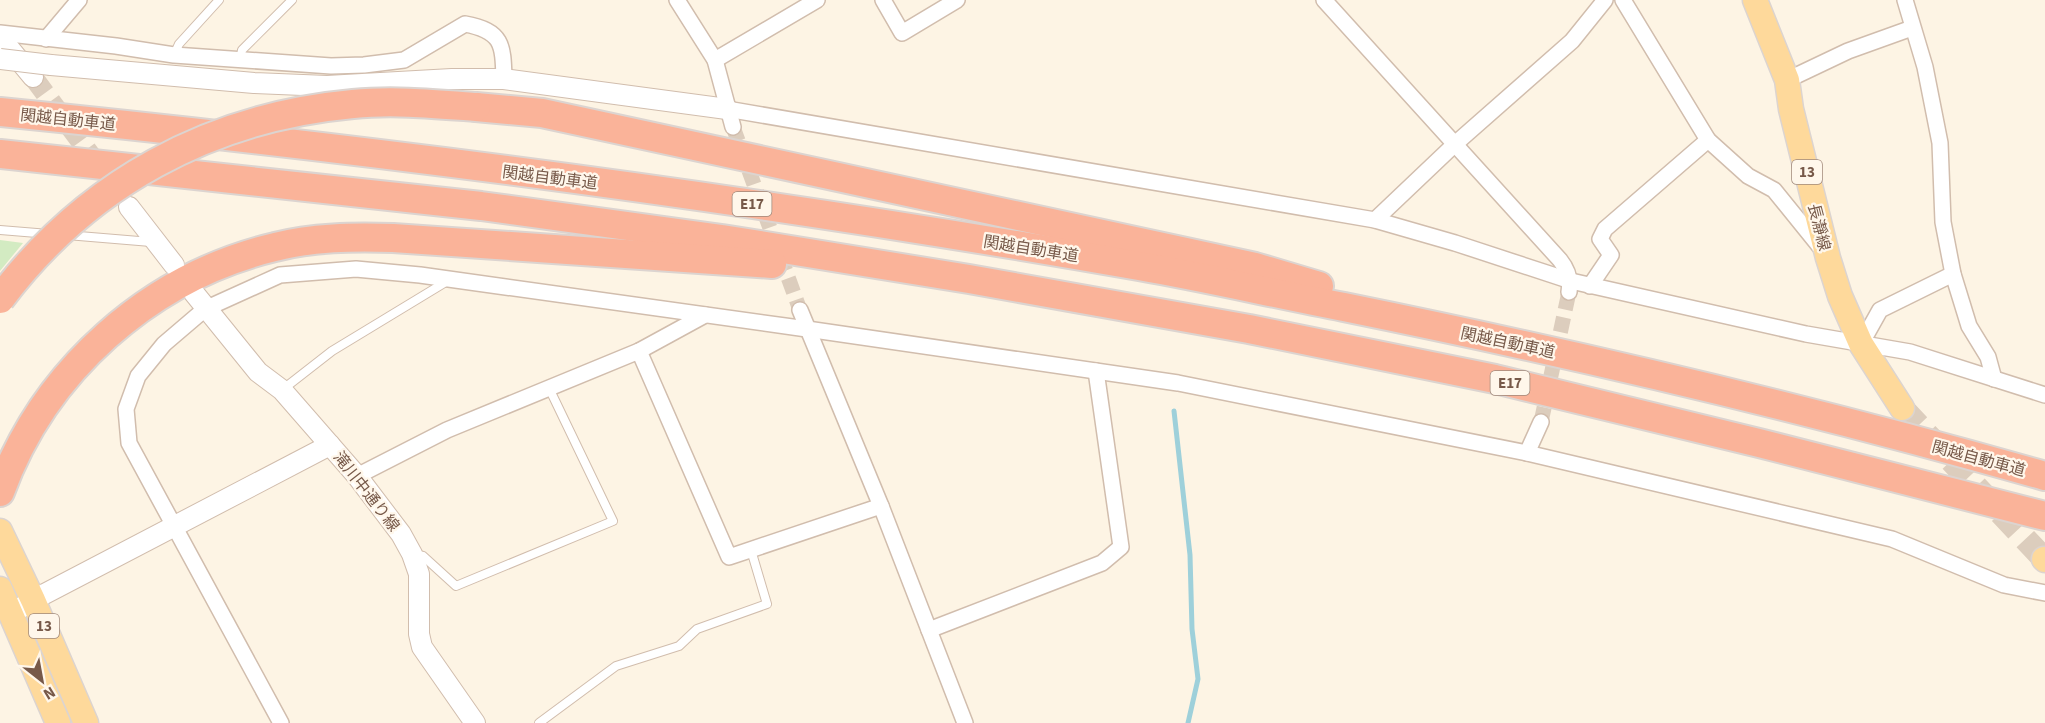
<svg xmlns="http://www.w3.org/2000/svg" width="2045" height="723" viewBox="0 0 2045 723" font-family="'Source Sans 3','Noto Sans JP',sans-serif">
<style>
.green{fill:#d3ebc2}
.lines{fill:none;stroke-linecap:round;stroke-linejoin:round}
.stream{stroke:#9ed0da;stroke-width:5}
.minor-tunnel{stroke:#dccdbd;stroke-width:15;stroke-dasharray:15 8;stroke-linecap:butt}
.tertiary-tunnel{stroke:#dccdbd;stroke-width:20;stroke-dasharray:20 10;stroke-linecap:butt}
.primary-tunnel{stroke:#dccdbd;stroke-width:24;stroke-dasharray:24 12;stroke-linecap:butt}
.service-casing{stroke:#d1bdad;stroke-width:10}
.minor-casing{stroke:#d1bdad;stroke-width:18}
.tertiary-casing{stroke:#d1bdad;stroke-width:22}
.primary-casing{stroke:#dcd4d0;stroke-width:27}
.motorway-casing{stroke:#dcd4d0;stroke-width:32}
.service{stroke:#fff;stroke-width:8}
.minor{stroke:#fff;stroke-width:15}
.tertiary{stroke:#fff;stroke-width:20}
.primary{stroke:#fed99b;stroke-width:24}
.motorway{stroke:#fab399;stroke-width:28}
.tertiary-bridge-casing{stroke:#d1bdad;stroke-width:22;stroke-linecap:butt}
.motorway-bridge-casing{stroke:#dcd4d0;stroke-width:32;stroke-linecap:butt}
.tertiary-bridge{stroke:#fff;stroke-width:20}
.motorway-bridge{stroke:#fab399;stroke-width:28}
.labels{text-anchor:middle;stroke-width:4.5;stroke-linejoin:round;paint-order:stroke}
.shield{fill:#fff7eb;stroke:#a0887a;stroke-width:1.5}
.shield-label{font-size:15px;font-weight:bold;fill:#775949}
.street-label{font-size:16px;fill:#775949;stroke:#fff7eb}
</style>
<rect width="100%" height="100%" fill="#fdf4e4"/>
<polygon class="green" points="0,240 23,243 0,271"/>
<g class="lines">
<polyline class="stream" points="1174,411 1190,555 1192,629 1198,679 1188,723"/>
<g class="minor-tunnel">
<polyline points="733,127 800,310"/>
<polyline points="1541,422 1569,292"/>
</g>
<polyline class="tertiary-tunnel" points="33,77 101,169"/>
<polyline class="primary-tunnel" points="1902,408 2044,559"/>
<g class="service-casing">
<g id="service">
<polyline points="174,55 179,44 219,0"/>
<polyline points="240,60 242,50 292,0"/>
<polyline points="0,230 49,234"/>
<polyline points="67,235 151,242"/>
<polyline points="282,390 332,351 449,280"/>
<polyline points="414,554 423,556 456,586 613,521 549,388"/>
<polyline points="539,723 616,666 679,646 697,629 767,604 751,550"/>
</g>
</g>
<g class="minor-casing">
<g id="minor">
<polyline points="677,0 715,60 733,127"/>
<polyline points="883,0 902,33 957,0"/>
<path d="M1324,0l236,260c8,10 11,20 9,32"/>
<polyline points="1623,0 1708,140 1748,176 1774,190 1821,248"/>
<polyline points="1905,0 1925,67 1940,143 1943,222 1953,274 1969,326 1988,357 1994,379"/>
<path d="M0,33l116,13 58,9 157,11 33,-1 40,-5 61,-36c38,7 38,21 39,55"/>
<polyline points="46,39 79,0"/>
<polyline points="715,60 817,0"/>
<polyline points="1787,80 1848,51 1912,28"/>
<polyline points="727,109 1375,220 1455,243 1571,281 1806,334 1910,352 2045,395"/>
<polyline points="1375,220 1455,144 1572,41 1605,0"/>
<polyline points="1590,286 1611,255 1600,239 1605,229 1708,140"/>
<polyline points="800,310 881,506 965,723"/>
<polyline points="1861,344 1880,310 1953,274"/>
<polyline points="639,351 729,557 881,506"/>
<polyline points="1527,453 1541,422"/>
<polyline points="357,476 447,430 639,351 705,315"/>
<polyline points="929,630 1102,563 1121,547 1096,371"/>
<polyline points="281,723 129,443 126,409 138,376 164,344 205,309 280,275 356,269 420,275 807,329 1178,383 1527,453 1892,539 2004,585 2045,593"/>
</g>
</g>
<g class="tertiary-casing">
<g id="tertiary">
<polyline points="0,37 33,77"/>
<polyline points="51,65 254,83 327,86 452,79 504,79 727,109"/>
<polyline points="129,207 174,265"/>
<polyline points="194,293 258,372 282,390 357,476 401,534 412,554 419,574 419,634 422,647 475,723"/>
<polyline points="11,614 33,600 330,445"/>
</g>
</g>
<g class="primary-casing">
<g id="primary">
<polyline points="1755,0 1787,80 1791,109 1828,258 1840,296 1861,344 1902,408"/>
<polyline points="0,531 33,600 86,723"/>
<polyline points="2044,559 2045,560"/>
<polyline points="0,589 58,723"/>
</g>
</g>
<g class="motorway-casing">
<g id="motorway">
<polyline points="476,107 542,113 1255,267 1319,286"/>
<path d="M0,112c381,38 762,88 1139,154 69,12 137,28 205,41 236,48 470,103 701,169"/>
<polyline points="0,154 481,206 722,239 969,279 1249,329 1495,379 1759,443 2045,516"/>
<path d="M0,492c44,-121 149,-215 275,-245 38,-10 78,-10 118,-9l379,26"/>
</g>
</g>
<use href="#service" class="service"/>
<use href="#minor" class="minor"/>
<use href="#tertiary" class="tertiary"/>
<use href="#primary" class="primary"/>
<use href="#motorway" class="motorway"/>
<g class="tertiary-bridge-casing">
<polyline id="tertiary-bridge" points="0,59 51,65"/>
</g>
<g class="motorway-bridge-casing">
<path id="motorway-bridge" d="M0,299c86,-115 210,-182 353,-195 41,-4 83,0 123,3"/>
</g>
<use href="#tertiary-bridge" class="tertiary-bridge"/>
<use href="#motorway-bridge" class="motorway-bridge"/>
</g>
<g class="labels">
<g class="shield">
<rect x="1792" y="160" width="30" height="24" rx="4.5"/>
<rect x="732.5" y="192" width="39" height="24" rx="4.5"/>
<rect x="1490.5" y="371" width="39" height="24" rx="4.5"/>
<rect x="29" y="614" width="30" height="24" rx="4.5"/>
</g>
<g class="shield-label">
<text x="1807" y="177">13</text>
<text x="752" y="209">E17</text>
<text x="1510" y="388">E17</text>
<text x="44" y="631">13</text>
</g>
<g class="street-label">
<text transform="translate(68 119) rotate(6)" y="6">関越自動車道</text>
<text transform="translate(550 177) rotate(7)" y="6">関越自動車道</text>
<text transform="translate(1820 227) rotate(76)" y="6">長瀞線</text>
<text transform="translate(1031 248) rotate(9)" y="6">関越自動車道</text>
<text transform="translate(1508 342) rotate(12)" y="6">関越自動車道</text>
<text transform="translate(1979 458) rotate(15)" y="6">関越自動車道</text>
<text transform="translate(367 491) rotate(52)" y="6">滝川中通り線</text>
</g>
</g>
<g transform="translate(42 681) rotate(149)" stroke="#fff7eb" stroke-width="4.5" paint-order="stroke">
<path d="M0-4.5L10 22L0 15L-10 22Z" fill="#775949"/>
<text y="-9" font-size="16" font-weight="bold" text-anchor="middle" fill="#775949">N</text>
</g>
</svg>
